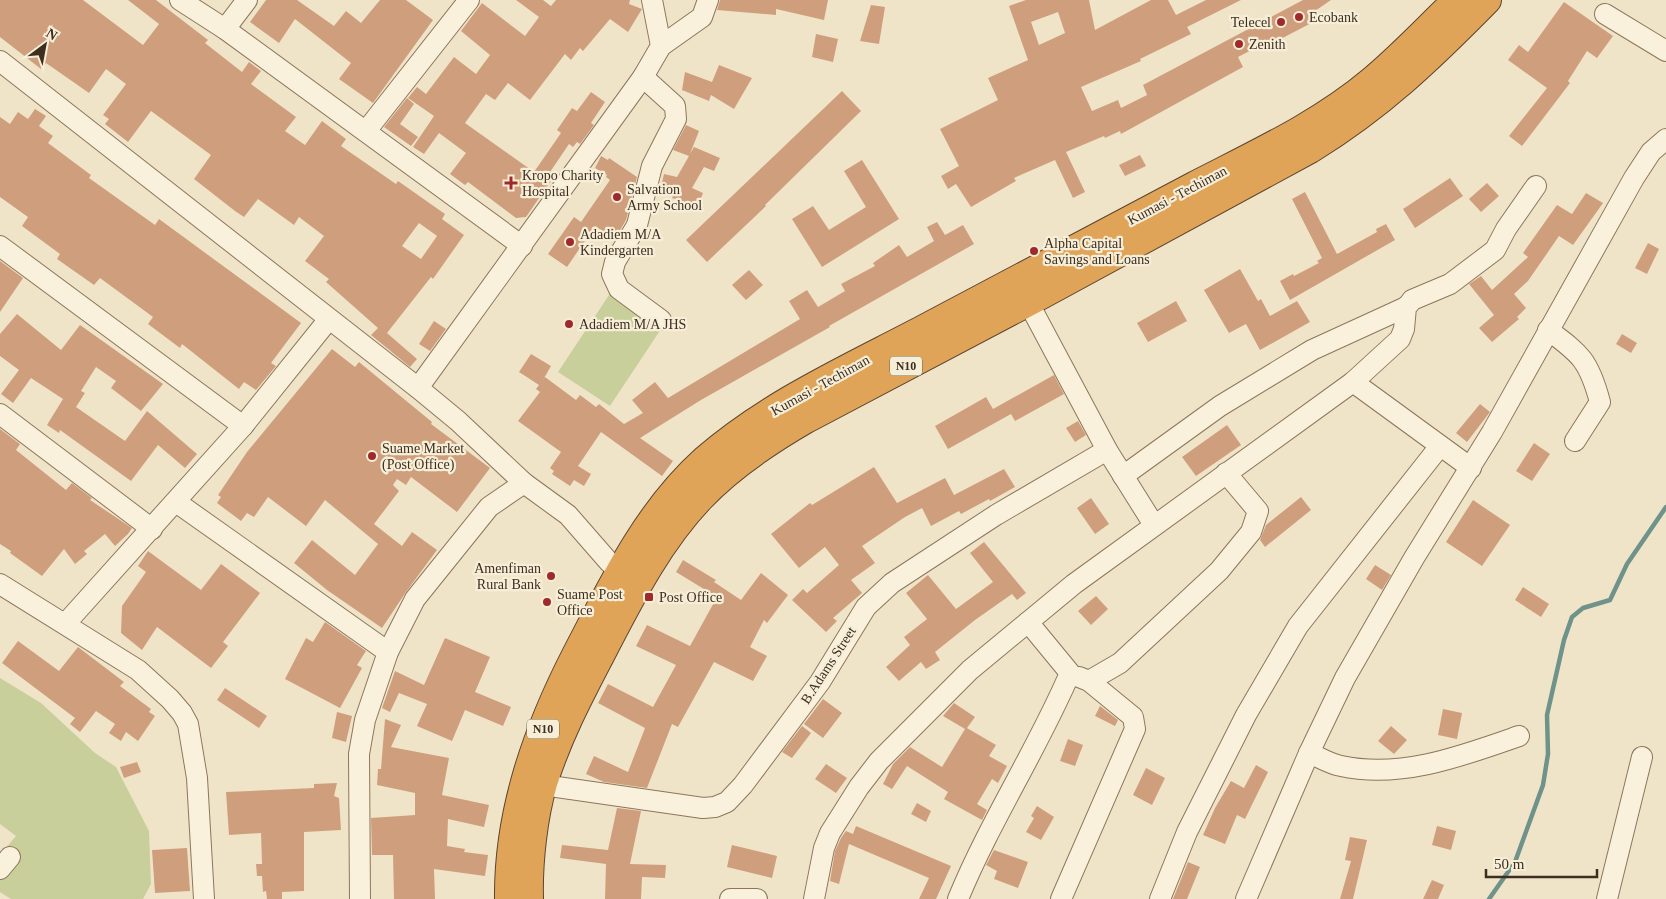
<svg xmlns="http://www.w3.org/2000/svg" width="1666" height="899" viewBox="0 0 1666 899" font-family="Georgia,serif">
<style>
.green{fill:#c9cf9b}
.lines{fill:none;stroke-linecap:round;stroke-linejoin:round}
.stream{stroke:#6f938a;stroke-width:4.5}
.building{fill:#cf9f7d;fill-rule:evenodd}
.minor-casing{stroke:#8d765c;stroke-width:22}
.highway-casing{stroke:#5b4430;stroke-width:30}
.minor{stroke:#faf1dc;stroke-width:20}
.highway{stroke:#e0a458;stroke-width:28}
.poi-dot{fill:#9e2a2b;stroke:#f7eed8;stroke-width:2}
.labels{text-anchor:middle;stroke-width:4.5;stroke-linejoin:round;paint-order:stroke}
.shield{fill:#f7eed8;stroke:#756857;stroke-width:1}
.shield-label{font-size:12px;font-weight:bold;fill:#3d2e20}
.poi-label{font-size:14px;fill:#3d2e20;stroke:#f7eed8;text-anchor:start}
.street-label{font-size:14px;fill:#3d2e20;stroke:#f7eed8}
</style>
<rect width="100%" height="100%" fill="#f0e4c8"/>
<g class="green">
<polygon points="611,292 663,326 610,406 558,372"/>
<polygon points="0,678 41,703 95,753 116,767 149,831 151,884 143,899 11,899 0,892 0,855 16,836 0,824"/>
</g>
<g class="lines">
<polyline class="stream" points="1489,899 1515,862 1543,785 1548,754 1547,715 1564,640 1572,617 1583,608 1610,600 1627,564 1666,507"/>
</g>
<g class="building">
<path d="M0,0h83l60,45 16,-21 -31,-24h28l52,40 -3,3 37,29 7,-10 12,9 -10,13 45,33 -11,14 20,14 17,-24 24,18 -5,7 55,38 2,-3 47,33 -3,5 22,16 -31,44 -2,-2 -44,56 30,26 -7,8 -39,-32 7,-7 -52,-46 3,-3 -24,-18 19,-25 -25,-19 -5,8 -36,-26 -14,18 -9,-6 -41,-32 17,-24 -60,-44 -23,31 -23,-18 4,-5 -6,-4 23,-31 -20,-15 -17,24 -43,-30 -5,6 -41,-32zM419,223l18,13 -16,23 -19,-13z"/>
<polygon points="266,0 297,0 334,26 346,11 361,23 380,0 406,0 433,20 373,103 339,79 351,63 295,19 279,43 250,22"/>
<polygon points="516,0 543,0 551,6 556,0 630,0 629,4 642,9 628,32 610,19 583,51 580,48 571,60 565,54 530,100 508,83 495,100 486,94 465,123 534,172 561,133 557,130 572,108 577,111 591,92 605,102 591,123 594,125 580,144 577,142 573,147 569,144 548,175 553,178 526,217 516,218 468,182 465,185 450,174 466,153 439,133 424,154 413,147 434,116 408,98 417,87 426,94 454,57 476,74 490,55 461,31 482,3 525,36 539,17"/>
<polygon points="720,0 828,0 824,20 776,9 776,15 717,10"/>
<path d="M1026,0h63l6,30 56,-30h17l8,15 30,-15h35l-54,27 4,7 -51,25 1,2 -60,26 11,24 26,-11 3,8 26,-13 -4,-10 160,-85h28l-16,11 4,8 -46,24 -2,-3 -33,17 5,10 -122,67 -1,-3 -15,7 -1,-2 -38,16 19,40 -12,6 -18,-38 -41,18 2,3 -45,26 -15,-23 -8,5 -7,-13 18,-10 -19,-37 58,-29 -10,-22 40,-18 -19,-54zM1058,12l7,21 -26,12 -8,-23z"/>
<polygon points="1564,2 1613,36 1597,58 1587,51 1568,81 1570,83 1522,146 1509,136 1547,88 1508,60 1519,45 1528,52"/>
<polygon points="871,5 885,7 879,44 860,41"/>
<polygon points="816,34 838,39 833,62 812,57"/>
<polygon points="719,65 752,78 734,109 711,95 709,101 682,90 685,72 712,82"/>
<polygon points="842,91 861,111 765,205 766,206 707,262 686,240"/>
<polygon points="407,98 414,104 400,124 418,137 411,146 384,127"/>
<polygon points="35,109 46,116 39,126 53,136 48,143 91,175 89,178 155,225 159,219 301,323 271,363 276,366 256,390 244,382 239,389 182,344 180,348 148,324 153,317 100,278 94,285 57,259 60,254 22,226 28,217 0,197 0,117 10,124 18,112 28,119"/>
<polygon points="686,125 699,131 690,154 694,147 720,158 714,171 704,167 692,188 703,193 698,206 672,198 675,190 661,187 664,174 677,177 689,156 673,150"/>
<polygon points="1140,155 1146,166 1125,176 1119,165"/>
<polygon points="601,156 608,160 609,158 637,177 630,204 625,211 628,213 626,220 615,239 595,226 567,267 548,254 574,217 581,222 610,180 606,177 607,175 595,168"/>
<polygon points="862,160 899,219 822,267 792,219 813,206 829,230 866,207 844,171"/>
<polygon points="1450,178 1463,196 1415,228 1403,209"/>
<polygon points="1487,183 1499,196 1481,212 1469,199"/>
<polygon points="1305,192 1337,254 1377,232 1376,229 1386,224 1395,240 1290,300 1280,281 1293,274 1294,276 1319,263 1317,261 1322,258 1292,199"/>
<polygon points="1586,193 1603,203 1573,245 1559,236 1528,281 1514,294 1526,308 1517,317 1519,319 1492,342 1479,328 1494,315 1469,284 1481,276 1492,290 1528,257 1523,253 1557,205 1572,214"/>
<polygon points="937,222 945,235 963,225 974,244 829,326 830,327 701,400 640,438 673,461 662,476 601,432 578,466 591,474 584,486 574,480 570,486 552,474 554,471 550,468 561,452 518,421 540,392 536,389 539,385 519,372 531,354 551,366 543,380 545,377 576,400 580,395 596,407 599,404 624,424 643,413 632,400 655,382 668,398 800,319 789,301 807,290 818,307 845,291 841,284 875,266 873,263 899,245 907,257 934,241 927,227"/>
<polygon points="1648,243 1659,249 1647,274 1635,268"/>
<polygon points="0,261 23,278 0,312"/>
<polygon points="1240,269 1258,301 1261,299 1270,316 1297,301 1310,322 1260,350 1246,324 1229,333 1204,290"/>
<polygon points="749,270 763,285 746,300 732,285"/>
<polygon points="1176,301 1187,321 1148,342 1137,323"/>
<polygon points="17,314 61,350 80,325 163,384 141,411 111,388 116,381 96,367 81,391 85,393 76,407 125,441 147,411 197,454 185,468 158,445 131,481 60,430 59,433 47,425 63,399 31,378 13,403 1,394 19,370 0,356 0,334"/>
<polygon points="434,321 446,329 430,351 419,344"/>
<polygon points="1622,334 1637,343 1631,353 1616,344"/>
<polygon points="332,349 355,367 359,362 432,422 431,424 490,468 457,512 411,477 406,485 397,479 393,485 399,491 374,524 402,546 412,532 437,550 406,592 382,628 327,590 294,563 312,540 355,575 378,544 325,500 306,526 268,497 254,517 247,513 241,521 217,503 221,497 218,495 247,452"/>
<polygon points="1054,375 1064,394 1015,421 1011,414 948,449 935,426 986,397 993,409"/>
<polygon points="1480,404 1490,412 1467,442 1456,433"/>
<polygon points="1078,421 1086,435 1075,442 1066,428"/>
<polygon points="1227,425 1241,445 1196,476 1182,457"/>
<polygon points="0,429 20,444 16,450 66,490 72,483 92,498 90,500 132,528 128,534 115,546 105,534 84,551 87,554 75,564 64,549 42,576 10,553 11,551 0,544"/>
<polygon points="1534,443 1550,454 1532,481 1516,471"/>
<polygon points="874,467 897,503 945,478 954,495 1004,469 1015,487 990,501 989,499 961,514 959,511 931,526 922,508 905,517 862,546 875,563 851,580 862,593 833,618 837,621 826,632 792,600 803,589 807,593 839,565 825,547 799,568 771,534 810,503 812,505"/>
<polygon points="1301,497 1311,510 1265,547 1260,540 1266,525"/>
<polygon points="1091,498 1109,524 1095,534 1077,508"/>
<polygon points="1473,500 1510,525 1482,566 1446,542"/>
<polygon points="984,542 1026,593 1017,600 1012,594 975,620 935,652 940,660 926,669 921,662 899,681 886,667 910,645 904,637 927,619 906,593 928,575 956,609 993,582 970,553"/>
<polygon points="148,551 201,590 221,564 260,593 223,642 228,646 211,668 157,627 142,650 121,633 122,606 146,572 138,566"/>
<polygon points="683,560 716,580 714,582 741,600 761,573 788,595 767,623 764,620 750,647 767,656 753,681 714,662 678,727 672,724 647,788 604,782 586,774 594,756 628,772 645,728 598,703 608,684 653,707 676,665 636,646 647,625 690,646 717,597 676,572"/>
<polygon points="1375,565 1391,575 1382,590 1366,579"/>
<polygon points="1523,587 1549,604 1541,617 1515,600"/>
<polygon points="1096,596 1108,609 1091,625 1078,611"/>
<polygon points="325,622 366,651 357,665 362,668 340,708 285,679 306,638 313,642"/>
<polygon points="445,638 490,657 475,692 511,707 503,726 465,710 452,741 417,726 427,704 399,693 390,712 382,708 395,671 424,685"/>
<polygon points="18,641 59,671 78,647 124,682 120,686 151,709 149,712 155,716 138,741 126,732 121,741 109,733 115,724 96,711 80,732 70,724 75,718 2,663"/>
<polygon points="225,688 267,716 259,728 217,700"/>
<polygon points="823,699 842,713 823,738 804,724"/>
<polygon points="954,703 975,717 967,728 996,745 989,756 1007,766 998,783 992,779 977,804 987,810 982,820 944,799 948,792 907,766 892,789 883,784 893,764 910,747 942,767 965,729 943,716"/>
<polygon points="1100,706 1118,720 1115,726 1095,716"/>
<polygon points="1443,709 1462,713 1457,739 1438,735"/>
<polygon points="337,712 352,716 346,742 332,738"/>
<polygon points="385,719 401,725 391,747 449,758 442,795 489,805 484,827 448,819 447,846 465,849 464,852 488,855 485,876 434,869 435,899 394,899 393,855 372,855 371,818 415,815 415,793 377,785 378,769 381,769"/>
<polygon points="802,726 811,733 792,758 782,752"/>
<polygon points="1391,726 1407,740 1394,754 1378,741"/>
<polygon points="1068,739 1083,745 1075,766 1060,761"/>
<polygon points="137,762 141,772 124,778 120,767"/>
<polygon points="826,764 847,778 836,793 815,779"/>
<polygon points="1256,765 1268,772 1245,819 1237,815 1225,844 1203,835 1215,808 1231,781 1244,788"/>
<polygon points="1146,768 1165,778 1152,805 1133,795"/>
<polygon points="337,783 334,796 339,798 341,830 304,832 304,891 282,892 282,899 267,899 266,891 263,892 262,876 257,876 256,864 262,864 261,833 229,835 226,792 314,788 314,784"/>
<polygon points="917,803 931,811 926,822 911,814"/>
<polygon points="1037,806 1054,817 1041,840 1026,832 1034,818 1031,816"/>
<polygon points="617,808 641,811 630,864 666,865 665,878 642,877 641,899 605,899 606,864 560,858 562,845 608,850"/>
<polygon points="856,826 951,866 936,899 919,899 929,878 849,844 839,884 830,881 835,851 841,838 846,831 853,834"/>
<polygon points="1437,826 1456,831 1451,850 1432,845"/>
<polygon points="1350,837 1367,840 1353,899 1340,899 1351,861 1345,860"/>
<polygon points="732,845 777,856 772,878 727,867"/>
<polygon points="187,848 190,891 155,893 152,850"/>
<polygon points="994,850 1028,862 1018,888 994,879 997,871 986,865"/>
<polygon points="1188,862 1200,867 1187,899 1173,899"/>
<polygon points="1432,880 1444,885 1438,899 1423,899"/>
</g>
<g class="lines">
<g class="minor-casing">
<g id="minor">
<polyline points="180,0 225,29 522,246"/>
<polyline points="1605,14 1666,51"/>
<polyline points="225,29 247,0"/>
<polyline points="661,46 702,17 708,0"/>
<polyline points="0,61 418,388 458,421 524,483 568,515 609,562 631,580"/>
<polyline points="643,77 675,106 676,119 652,166 637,225 615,262 612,274 619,289 661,320"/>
<polyline points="366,131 469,0"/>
<polyline points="0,246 243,426"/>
<polyline points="1028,302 1107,450 1154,525"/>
<path d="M1548,330c33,24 41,31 52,72l-25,39"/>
<polyline points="1353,382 1471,468"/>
<polyline points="418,388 643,77 661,46 652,0"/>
<polyline points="0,414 152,529"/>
<polyline points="1123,476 1220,406 1312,350 1406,307"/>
<polyline points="176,502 388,652"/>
<polyline points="0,584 138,670 170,699 182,713 188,724 197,778 204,899"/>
<polyline points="66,623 243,426 329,319"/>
<polyline points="1089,681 1120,663 1219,571 1251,532 1258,511 1226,473"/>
<path d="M1309,753c10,4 21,11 32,13 60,13 121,-10 178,-30"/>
<polyline points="543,785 703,808 715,807 727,802 743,785 820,682 866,607 892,583 996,515 1107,450"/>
<polyline points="0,869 10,857"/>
<polyline points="360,899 359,754 365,720 388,652 415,599 489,507 524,483"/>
<polyline points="730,899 757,899"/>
<polyline points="814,899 824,848 830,833 859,787 879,761 970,670 1074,584 1353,382 1400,339 1404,329 1406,307 1409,304 1412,300 1450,284 1495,250 1506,229 1536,186"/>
<path d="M958,899c32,-78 79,-149 112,-226l-42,-51"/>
<polyline points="1061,899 1135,729 1133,717 1089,681 1079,677"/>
<polyline points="1160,899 1187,832 1246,715 1298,626 1440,446"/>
<polyline points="1246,899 1309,753 1345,678 1414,558 1492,432 1634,178 1651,152 1666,139"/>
<polyline points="1607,899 1642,757"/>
</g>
</g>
<g class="highway-casing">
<g id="highway">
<path d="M509,899c-1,-86 28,-168 67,-244 36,-69 70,-142 129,-195 64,-56 145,-92 219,-131 90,-48 180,-95 270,-143 60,-31 126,-61 178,-105 30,-25 57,-54 85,-81"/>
<path d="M529,899c-1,-36 4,-82 14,-116 15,-48 38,-91 61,-135 27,-52 55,-107 96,-150 30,-32 68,-57 106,-79l222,-117 282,-153c70,-43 120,-91 177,-149"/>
</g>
</g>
<use href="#minor" class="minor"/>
<use href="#highway" class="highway"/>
</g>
<g class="poi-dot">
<circle cx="1299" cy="17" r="5"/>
<circle cx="1281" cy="22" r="5"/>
<circle cx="1239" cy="44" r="5"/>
<path d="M508.5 175.5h5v5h5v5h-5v5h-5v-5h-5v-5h5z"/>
<circle cx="617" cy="197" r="5"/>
<circle cx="570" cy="242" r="5"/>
<circle cx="1034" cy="251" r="5"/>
<circle cx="569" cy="324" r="5"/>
<circle cx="372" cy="456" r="5"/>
<circle cx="551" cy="576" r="5"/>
<rect x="644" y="592" width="10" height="10" rx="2.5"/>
<circle cx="547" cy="602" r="5"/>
</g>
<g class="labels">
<g class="shield">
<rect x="890" y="356.5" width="32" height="19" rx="4"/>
<rect x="527" y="719.5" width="32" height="19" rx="4"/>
</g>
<g class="shield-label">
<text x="906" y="370">N10</text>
<text x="543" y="733">N10</text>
</g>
<g class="poi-label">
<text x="1309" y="22">Ecobank</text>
<text x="1271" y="27" text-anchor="end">Telecel</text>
<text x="1249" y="49">Zenith</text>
<text x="522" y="180">Kropo Charity<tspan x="522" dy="16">Hospital</tspan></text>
<text x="627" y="194">Salvation<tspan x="627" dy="16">Army School</tspan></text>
<text x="580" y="239">Adadiem M/A<tspan x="580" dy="16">Kindergarten</tspan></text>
<text x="1044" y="248">Alpha Capital<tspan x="1044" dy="16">Savings and Loans</tspan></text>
<text x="579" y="329">Adadiem M/A JHS</text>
<text x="382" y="453">Suame Market<tspan x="382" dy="16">(Post Office)</tspan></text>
<text x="541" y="573" text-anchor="end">Amenfiman<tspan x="541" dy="16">Rural Bank</tspan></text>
<text x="557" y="599">Suame Post<tspan x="557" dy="16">Office</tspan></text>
<text x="659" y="602">Post Office</text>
</g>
<g class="street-label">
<text transform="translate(1177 195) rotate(-28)" y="5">Kumasi - Techiman</text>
<text transform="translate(820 385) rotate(-29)" y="5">Kumasi - Techiman</text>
<text transform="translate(828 665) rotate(-57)" y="5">B.Adams Street</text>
</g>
</g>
<g transform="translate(45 45) rotate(32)" stroke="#f7eed8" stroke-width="4" paint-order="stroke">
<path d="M0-4L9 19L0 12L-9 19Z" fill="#3d2e20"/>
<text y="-8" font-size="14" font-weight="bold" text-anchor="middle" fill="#3d2e20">N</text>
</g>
<path d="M1486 869v8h111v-8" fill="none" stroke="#3d2e20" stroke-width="2.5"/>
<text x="1494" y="869" font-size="15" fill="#3d2e20" stroke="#f7eed8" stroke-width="4" paint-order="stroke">50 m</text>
</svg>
